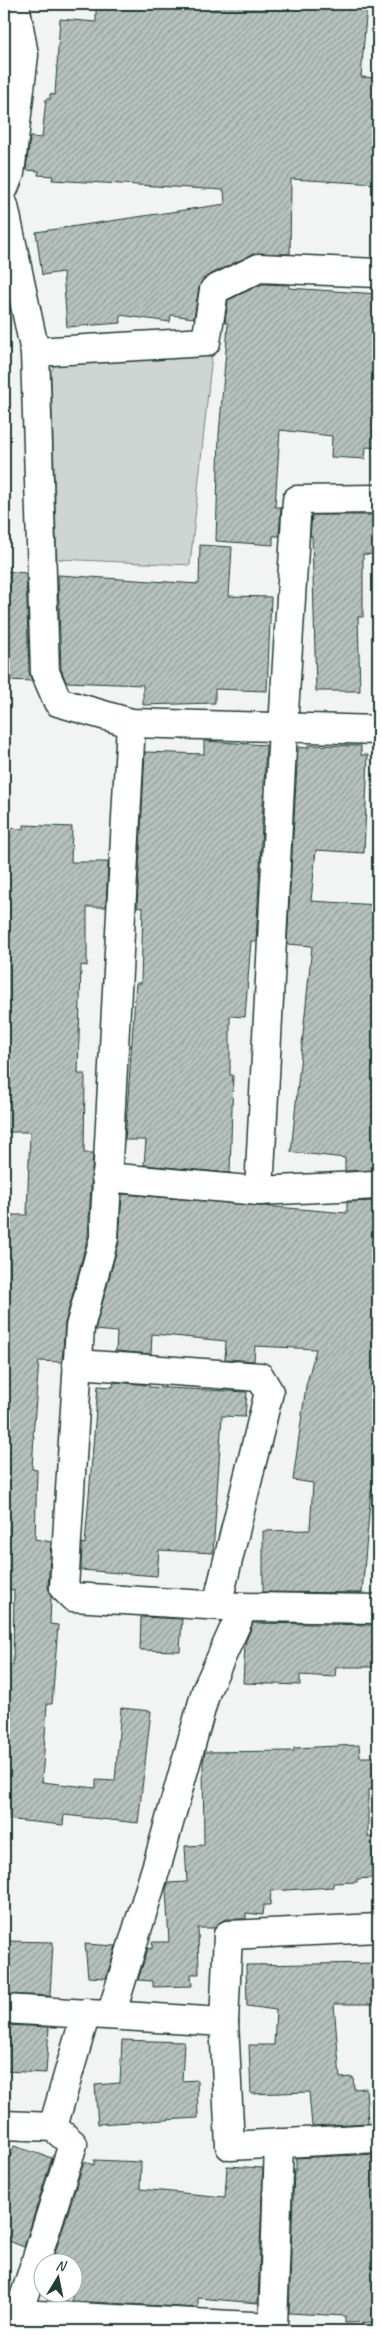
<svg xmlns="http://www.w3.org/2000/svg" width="382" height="2335" viewBox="0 0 382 2335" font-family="Caveat,sans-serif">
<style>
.park{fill:#ced5d3;stroke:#768984}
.building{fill:url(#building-hatch);stroke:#1f3d34}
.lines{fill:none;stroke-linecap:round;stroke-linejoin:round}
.minor-casing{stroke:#1f3d34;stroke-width:31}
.minor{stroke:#fff;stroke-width:28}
</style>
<defs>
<pattern id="building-hatch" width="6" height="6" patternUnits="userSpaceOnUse" patternTransform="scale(1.25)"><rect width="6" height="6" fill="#b7c1bd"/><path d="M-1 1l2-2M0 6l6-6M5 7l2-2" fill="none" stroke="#949e9a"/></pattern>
</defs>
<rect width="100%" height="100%" fill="#f2f3f3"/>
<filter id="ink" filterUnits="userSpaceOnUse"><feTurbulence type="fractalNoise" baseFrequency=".02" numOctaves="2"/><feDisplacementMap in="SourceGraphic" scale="10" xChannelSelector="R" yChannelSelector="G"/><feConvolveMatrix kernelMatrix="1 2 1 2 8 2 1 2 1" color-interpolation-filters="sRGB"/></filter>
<g filter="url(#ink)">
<polygon class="park" points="212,354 190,565 57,559 51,372 57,361"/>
<g class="building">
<polygon points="96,4 367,4 361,77 378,78 378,184 291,179 290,254 253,254 207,276 199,287 194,318 171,315 170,322 120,315 121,323 67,327 63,272 42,275 36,232 225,204 224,190 52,180 53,176 38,175 39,171 26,170 30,137 42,138 46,99 50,99 50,94 55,95 60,19 96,22"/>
<polygon points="262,284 289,285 289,288 378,294 378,346 375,346 373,415 378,415 378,448 366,447 365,459 331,457 332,436 280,430 275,507 281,507 279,536 273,536 273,545 216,541 219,435 227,338 228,323 225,323 228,300"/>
<polygon points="312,515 378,515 378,555 363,554 363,617 358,617 360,691 316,691 312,536 310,536"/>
<polygon points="200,545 232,547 229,596 271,597 267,691 215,689 215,703 143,705 143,685 66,682 61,669 58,575 199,584"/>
<polygon points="4,571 26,573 29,672 32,681 4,680"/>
<polygon points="204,741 266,745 256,942 251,941 245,1017 230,1016 230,1075 233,1075 230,1173 144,1165 146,1140 125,1140 136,983 141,983 143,908 137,907 145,752 204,754"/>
<polygon points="308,745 361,746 361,755 368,755 364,853 316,850 311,901 378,905 378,1170 345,1171 345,1158 291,1152 312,946 287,944 298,747 308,748"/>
<polygon points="24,825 72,827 71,862 108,862 106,907 87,907 87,966 81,965 78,1074 85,1074 84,1153 93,1153 88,1236 65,1323 62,1362 39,1361 33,1436 34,1436 32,1469 37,1470 35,1539 51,1542 48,1587 51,1596 50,1624 58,1625 52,1704 47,1704 42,1782 96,1788 96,1780 115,1781 121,1708 151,1711 138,1823 64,1815 63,1825 4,1819 4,1721 7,1665 13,1665 14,1590 4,1589 4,1215 27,1215 30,1132 4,1132 4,861 9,861 9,828 24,829"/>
<polygon points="122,1194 347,1213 347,1202 378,1201 374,1336 378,1337 378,1492 371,1491 362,1593 263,1592 263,1531 310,1530 313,1483 293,1480 306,1386 316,1349 255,1346 254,1361 225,1359 226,1341 152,1334 151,1354 116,1351 117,1332 95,1330 119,1242"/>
<polygon points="114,1382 149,1385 149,1387 247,1392 245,1417 222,1416 213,1553 159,1550 157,1576 81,1570 82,1543 85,1544 98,1386 113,1387"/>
<polygon points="141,1617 182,1619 180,1651 140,1650"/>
<polygon points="253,1623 378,1625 378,1667 336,1667 335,1677 300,1675 300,1685 243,1683 245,1644"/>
<polygon points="359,1745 360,1757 378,1757 378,1789 368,1790 368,1837 372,1837 372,1878 357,1879 357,1882 333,1883 333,1887 271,1891 270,1905 264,1905 263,1915 246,1913 246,1919 227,1919 220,1922 214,1928 198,1928 199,1974 191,1974 192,1986 153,1987 153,1981 138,1980 148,1948 152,1949 152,1942 169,1942 166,1889 168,1883 187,1882 185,1846 204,1845 203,1761 205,1752 294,1751 294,1748"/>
<polygon points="4,1941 53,1942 50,1996 7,1994 8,1981 4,1981"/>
<polygon points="85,1944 116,1946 106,1978 88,1977"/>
<polygon points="378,1963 378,2004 334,2004 340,2078 353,2077 354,2089 366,2088 368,2123 312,2126 309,2092 251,2094 249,2045 274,2045 276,2010 247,2006 246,1965"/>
<polygon points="5,2025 49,2027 46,2073 4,2071"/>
<polygon points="122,2040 184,2042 182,2081 197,2080 198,2118 98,2124 95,2085 120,2083"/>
<polygon points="14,2146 52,2158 24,2247 4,2239 4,2174"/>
<polygon points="378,2154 378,2322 345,2323 345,2316 289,2313 294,2169 296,2170 296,2158"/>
<polygon points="94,2160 141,2162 140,2189 225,2197 227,2166 263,2168 258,2303 198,2298 198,2308 72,2301 72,2262 52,2262 84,2162 94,2165"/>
</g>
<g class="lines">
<g class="minor-casing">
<g id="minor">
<polyline points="4,188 10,173 24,55 15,4"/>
<polyline points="4,206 35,352 206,342 214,290 259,268 378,273"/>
<polyline points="35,352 45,672 58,702 131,723 378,730"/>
<polyline points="131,723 104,1238 80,1327 64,1588 73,1597 240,1607"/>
<polyline points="106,1177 259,1191 378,1185"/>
<polyline points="259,1191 283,728 297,500 378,499"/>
<polyline points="77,1364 260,1377 269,1392 217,1605"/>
<polyline points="4,2009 224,2022 230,2146 378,2138"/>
<polyline points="111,2015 160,1855 206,1691 238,1620 240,1607 378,1609"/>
<polyline points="224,2022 228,1935 378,1928"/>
<polyline points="4,2125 53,2127 73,2144 19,2314 273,2327 279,2143"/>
<polyline points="53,2127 86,2013"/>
</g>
</g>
<use href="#minor" class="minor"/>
</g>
</g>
<rect width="382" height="2335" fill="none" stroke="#fff" stroke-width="20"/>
<rect x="10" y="10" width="362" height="2315" fill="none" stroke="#1f3d34" stroke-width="2" filter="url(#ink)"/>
<g transform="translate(58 2278) rotate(10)"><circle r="24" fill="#ffffff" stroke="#a5b1ae"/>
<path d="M0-4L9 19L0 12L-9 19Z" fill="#1f3d34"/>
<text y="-8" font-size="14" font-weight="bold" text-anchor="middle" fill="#1f3d34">N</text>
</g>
</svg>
